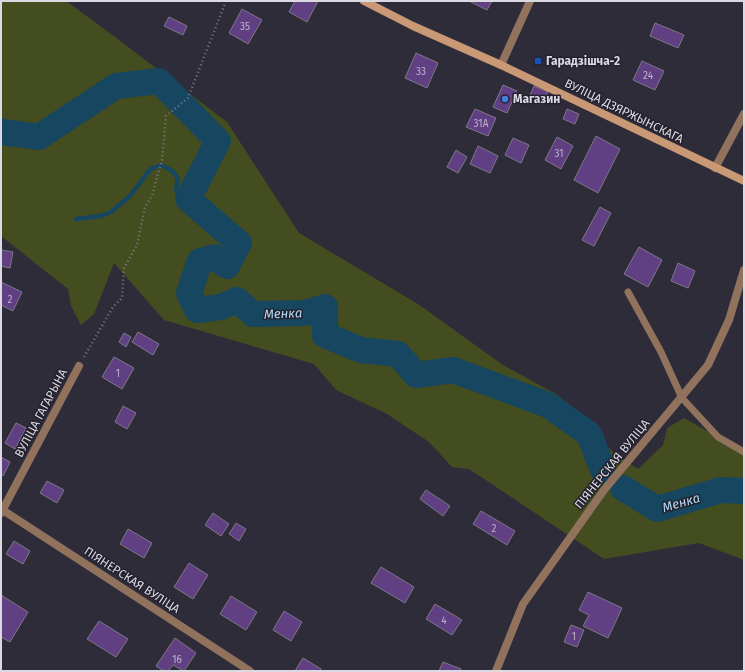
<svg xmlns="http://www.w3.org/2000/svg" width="745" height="672" viewBox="0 0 745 672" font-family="'Fira Sans',sans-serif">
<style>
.green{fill:#434d1f}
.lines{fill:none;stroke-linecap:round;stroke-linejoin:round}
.stream{stroke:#174760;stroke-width:4.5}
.river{stroke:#174760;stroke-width:26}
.building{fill:#603f83;stroke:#7e7887}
.path{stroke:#7b7884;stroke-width:2.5;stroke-dasharray:1 3;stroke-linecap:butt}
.lane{stroke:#91725d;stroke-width:7}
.street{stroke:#91725d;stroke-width:8}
.secondary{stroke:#c99875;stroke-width:8}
.transit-dot{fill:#1a4fb4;stroke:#25222f;stroke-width:1.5}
.shop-dot{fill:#3f7fe0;stroke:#25222f;stroke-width:1.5}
.labels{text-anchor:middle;stroke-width:3;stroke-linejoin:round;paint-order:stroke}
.number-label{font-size:10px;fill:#bcb2ca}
.poi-label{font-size:12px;font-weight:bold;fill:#dbd9e2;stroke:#25222f;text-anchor:start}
.street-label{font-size:12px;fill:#dbd9e2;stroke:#25222f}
.water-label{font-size:13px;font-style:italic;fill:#b2dbf6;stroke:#25222f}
</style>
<rect width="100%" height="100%" fill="#2f2c3a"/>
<polygon class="green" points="1,1 66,1 107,31 227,122 299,233 418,304 503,365 556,394 615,454 638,469 663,445 667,428 684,418 744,452 744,560 699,543 604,559 469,469 452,467 429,442 387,414 336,390 314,364 164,320 114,263 94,314 81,325 71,306 68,289 1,236"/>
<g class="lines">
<polyline class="stream" points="76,219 101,216 111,212 130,196 145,176 151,169 161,165 171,170 178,178 176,190 181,199 188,199"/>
<g class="river">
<polyline points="1,131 2,132 39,137 116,86 159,81 218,141 188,199 239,243 227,266 215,257 200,261 189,293 197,310 221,307 237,300 253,314 305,313 325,307 325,335 361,350 398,354 416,375 453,370 548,405 589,434 603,470"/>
<polyline points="623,488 657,509 721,490 744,491"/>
</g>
</g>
<g class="building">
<polygon points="295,1 318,1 307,22 289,12"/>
<polygon points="469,1 492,1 487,10"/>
<polygon points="242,9 262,20 248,44 229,33"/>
<polygon points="169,17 187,26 183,35 164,26"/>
<polygon points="655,23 684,35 678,48 650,36"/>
<polygon points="416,53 438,63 427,88 405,78"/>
<polygon points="642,61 664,71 655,90 633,80"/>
<polygon points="503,85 517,91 507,113 493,107"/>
<polygon points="534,86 548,92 542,104 529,98"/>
<polygon points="475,109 496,118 488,136 466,127"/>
<polygon points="567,109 579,114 575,124 563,119"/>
<polygon points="596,136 620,149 598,193 574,180"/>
<polygon points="557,137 573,146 561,169 545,160"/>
<polygon points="513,138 529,145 521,163 505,155"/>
<polygon points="478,146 498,156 490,173 470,164"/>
<polygon points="456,150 467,157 458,173 447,167"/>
<polygon points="600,207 611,213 594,246 582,240"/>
<polygon points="639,247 662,260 648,287 624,274"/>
<polygon points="1,250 13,252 10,268 1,266"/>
<polygon points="678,263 695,271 688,288 671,281"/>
<polygon points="1,282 22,292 13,311 1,305"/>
<polygon points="138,332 159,344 153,355 132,342"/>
<polygon points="124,333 131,337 126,347 119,342"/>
<polygon points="114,357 134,368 122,389 102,377"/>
<polygon points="123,406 136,413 127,429 115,422"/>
<polygon points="16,423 26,428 15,449 5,443"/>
<polygon points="1,457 10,462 3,476 1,475"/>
<polygon points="47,481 64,490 57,503 40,493"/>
<polygon points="426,490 450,506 443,516 420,499"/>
<polygon points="481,511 515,531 507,545 473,524"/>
<polygon points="213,513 229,524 221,536 205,525"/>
<polygon points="236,523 246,529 239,541 229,534"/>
<polygon points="128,529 152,543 144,558 120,544"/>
<polygon points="14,541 30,551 23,564 6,554"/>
<polygon points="189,563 208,575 193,599 174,587"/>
<polygon points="381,567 414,587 405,603 371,583"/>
<polygon points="588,592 622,608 608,638 583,626 589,615 579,610"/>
<polygon points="1,595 28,612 10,642 1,637"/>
<polygon points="231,596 257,612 246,630 220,614"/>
<polygon points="435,604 462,620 452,635 426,619"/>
<polygon points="284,611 302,622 291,641 273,630"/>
<polygon points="99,621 128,639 116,657 87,639"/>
<polygon points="571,625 584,630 577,647 564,642"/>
<polygon points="175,638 196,653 184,671 173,665 168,671 164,671 156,666"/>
<polygon points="303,658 321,669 320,671 295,671"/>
<polygon points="443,662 461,669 460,671 439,671"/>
</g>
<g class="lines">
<polyline class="path" points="84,357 113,307 122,298 124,268 137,245 145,207 152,196 157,176 162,161 166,116 188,98 226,1"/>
<polyline class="lane" points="628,292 661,352 682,398 718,437 744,452"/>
<g class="street">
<polyline points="501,65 530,1"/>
<polyline points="715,168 744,114"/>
<polyline points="1,509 250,671"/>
<polyline points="1,513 79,366"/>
<polyline points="496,671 523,604 604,490 708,365 729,320 744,270"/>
</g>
<polyline class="secondary" points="364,1 413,26 501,65 744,181"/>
</g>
<rect class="transit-dot" x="534" y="57" width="8" height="8" rx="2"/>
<circle class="shop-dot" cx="505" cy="99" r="4"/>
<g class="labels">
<g class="number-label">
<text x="245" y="30">35</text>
<text x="421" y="75">33</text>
<text x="648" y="79">24</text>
<text x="481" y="127">31А</text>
<text x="559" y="157">31</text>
<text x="10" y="303">2</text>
<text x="118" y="377">1</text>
<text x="494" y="532">2</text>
<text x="444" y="624">4</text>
<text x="574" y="640">1</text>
<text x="177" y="663">16</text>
</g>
<g class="poi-label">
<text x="546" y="65">Гарадзішча-2</text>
<text x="513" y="103">Магазин</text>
</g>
<g class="street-label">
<text transform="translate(624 111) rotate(26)" y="4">ВУЛІЦА ДЗЯРЖЫНСКАГА</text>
<text transform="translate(41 413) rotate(-62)" y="4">ВУЛІЦА ГАГАРЫНА</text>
<text transform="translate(612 464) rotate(-51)" y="4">ПІЯНЕРСКАЯ ВУЛІЦА</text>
<text transform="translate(132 580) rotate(33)" y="4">ПІЯНЕРСКАЯ ВУЛІЦА</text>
</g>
<g class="water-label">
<text transform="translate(283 313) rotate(-2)" y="5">Менка</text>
<text transform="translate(681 502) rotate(-16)" y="5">Менка</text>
</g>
</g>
<rect width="745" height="672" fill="none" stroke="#dbd9e2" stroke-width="4"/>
</svg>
